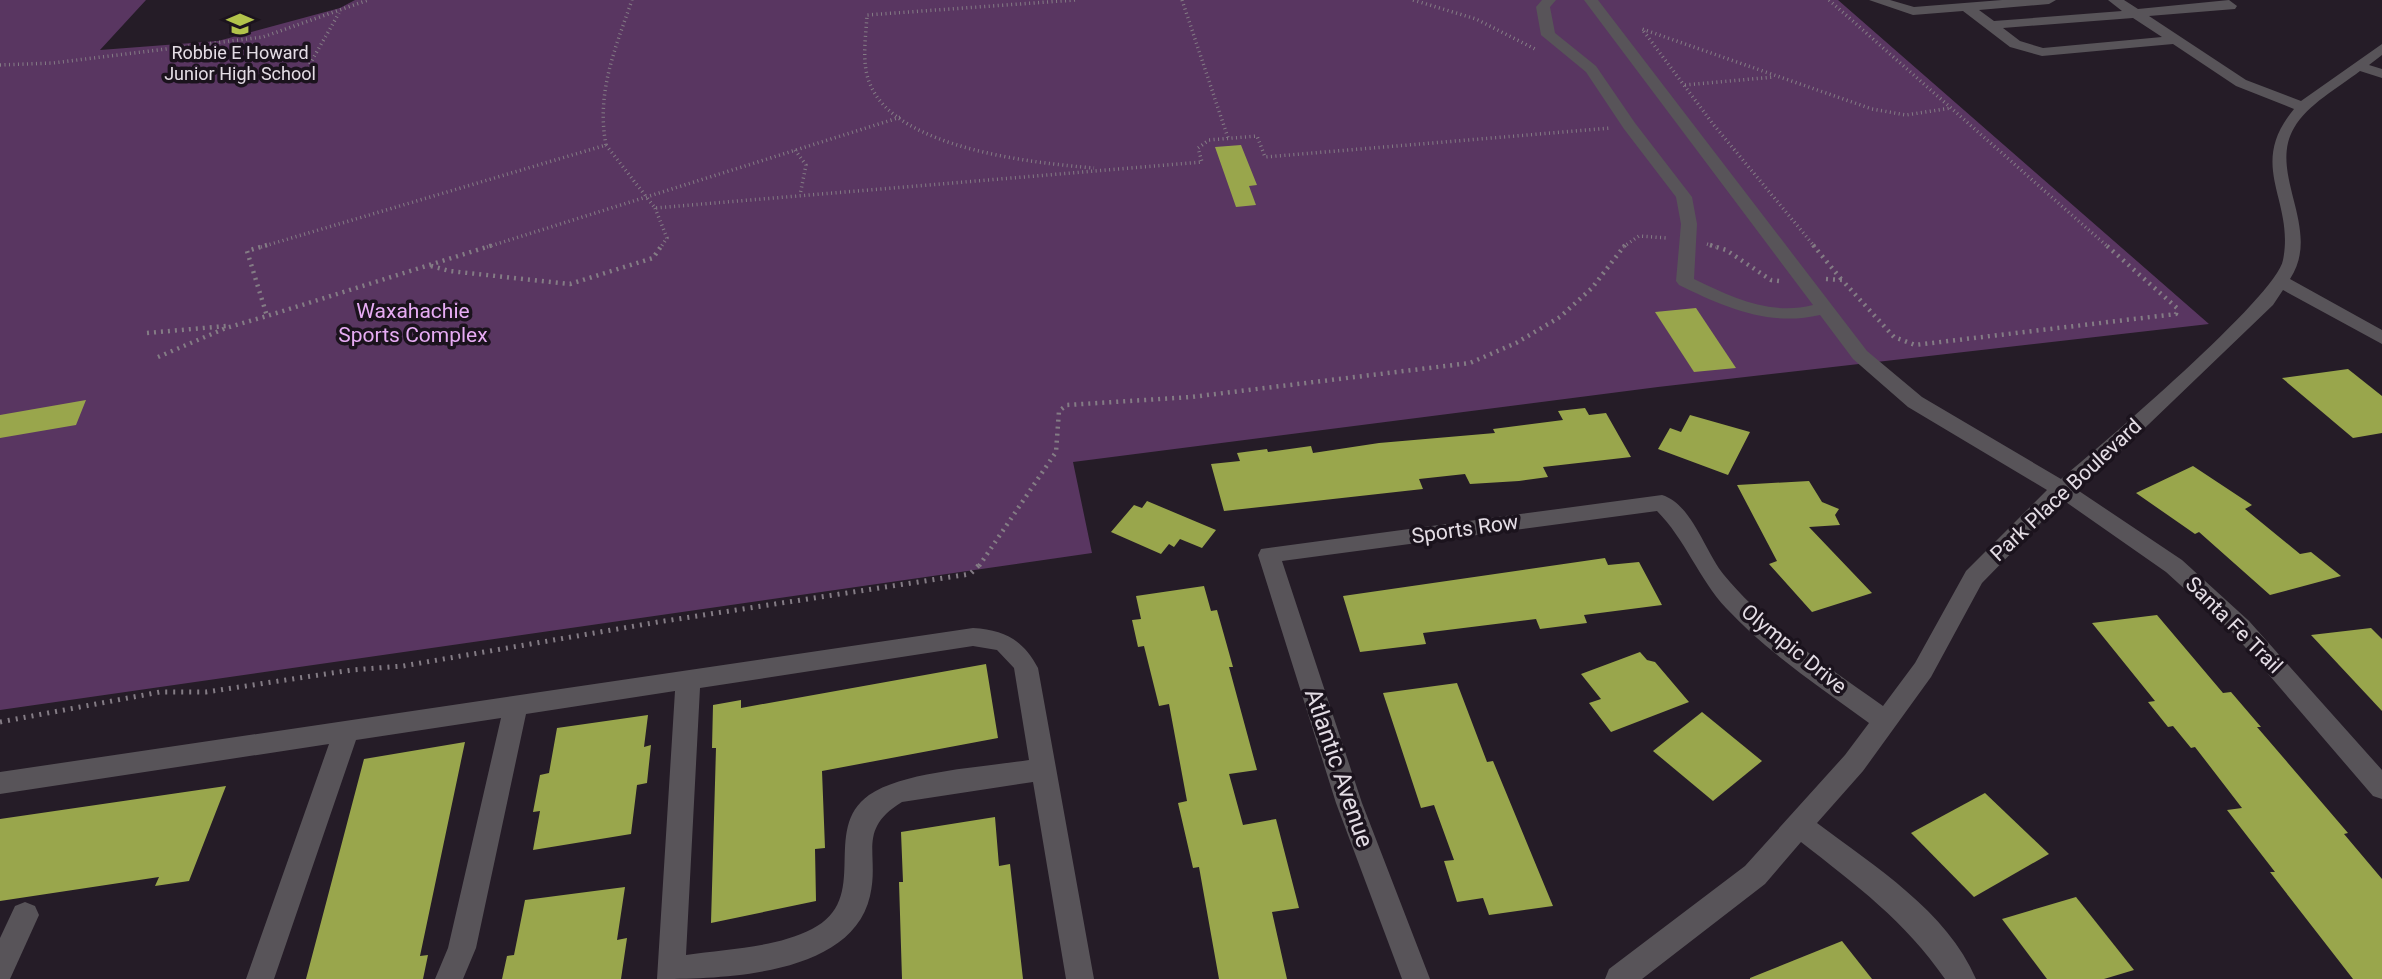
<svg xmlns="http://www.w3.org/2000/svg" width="2382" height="979" viewBox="0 0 2382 979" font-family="Roboto,sans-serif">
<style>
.green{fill:#593661}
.building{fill:#99a64c}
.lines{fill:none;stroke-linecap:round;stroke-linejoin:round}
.path-far2{stroke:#847c85;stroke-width:3.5;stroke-dasharray:1 3.5;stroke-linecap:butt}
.path-far1{stroke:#847c85;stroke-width:4.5;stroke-dasharray:2 5;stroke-linecap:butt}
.path{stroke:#847c85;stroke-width:5;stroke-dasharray:2 6;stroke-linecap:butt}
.minor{fill:#585459;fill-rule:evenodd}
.labels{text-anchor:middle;stroke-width:7;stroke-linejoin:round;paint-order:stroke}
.far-poi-label{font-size:18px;fill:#e4dde5;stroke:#1b131d}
.park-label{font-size:21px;fill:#e7acf4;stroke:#1b131d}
.street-label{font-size:21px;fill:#e4dde5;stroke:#1b131d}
.near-street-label{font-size:24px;fill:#e4dde5;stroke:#1b131d}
</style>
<rect width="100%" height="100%" fill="#251c27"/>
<polygon class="green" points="0,0 146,0 100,50 218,41 340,8 355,0 1838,0 2209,324 1658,387 1073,462 1092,553 0,710"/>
<g class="building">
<polygon points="1241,145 1257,185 1249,186 1256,205 1236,207 1215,147"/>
<polygon points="1696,308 1736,368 1694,372 1655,312"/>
<polygon points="2348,369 2382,396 2382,433 2353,438 2282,378"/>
<polygon points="86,400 76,425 0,438 0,415"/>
<polygon points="1585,408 1589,415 1606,413 1631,457 1543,467 1548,477 1519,481 1470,484 1465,474 1419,479 1423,489 1224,511 1211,464 1240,461 1237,453 1267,449 1268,452 1311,446 1313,453 1379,443 1495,433 1493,429 1563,420 1558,411"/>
<polygon points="1690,415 1750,432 1728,475 1658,449 1670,428 1681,432"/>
<polygon points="2193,466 2252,505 2245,509 2300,554 2311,552 2341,576 2270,595 2199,532 2195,534 2136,493"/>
<polygon points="1809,481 1822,502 1839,509 1835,515 1840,525 1809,527 1872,593 1812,612 1769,564 1777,561 1737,485"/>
<polygon points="1147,501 1216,530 1202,548 1180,539 1174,547 1169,544 1161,554 1111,532 1134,505 1142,508"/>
<polygon points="1605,558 1608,565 1639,562 1662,605 1584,615 1587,623 1540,629 1536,619 1423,633 1426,644 1360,652 1343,596"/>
<polygon points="1204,586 1211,611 1217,610 1233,667 1229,667 1257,770 1229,774 1243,825 1276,819 1299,908 1272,912 1287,979 1219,979 1199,867 1193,868 1178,803 1187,801 1169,704 1159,706 1144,646 1138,647 1132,620 1141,619 1136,596"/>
<polygon points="2157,615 2223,693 2231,692 2261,727 2257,727 2348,833 2344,834 2382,879 2382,979 2353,979 2270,872 2275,872 2227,810 2242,808 2195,747 2191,748 2173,726 2168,727 2148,702 2155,701 2092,623"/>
<polygon points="2371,628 2382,639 2382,711 2311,635"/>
<polygon points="1640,652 1647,660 1655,662 1689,702 1611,732 1589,703 1601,699 1581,674"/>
<polygon points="986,664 998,738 822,771 825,848 815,849 816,901 711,923 716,748 712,748 713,705 741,700 741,708"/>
<polygon points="1457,683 1487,762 1493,761 1553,906 1489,915 1483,898 1457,902 1444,861 1454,860 1434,805 1421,808 1383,693"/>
<polygon points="1702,712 1762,761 1713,801 1653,751"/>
<polygon points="648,715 644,747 651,745 647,783 637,785 631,834 533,850 540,811 533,812 540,775 549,773 557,728"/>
<polygon points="465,742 420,956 428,955 423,979 306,979 364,759"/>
<polygon points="226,786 189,881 155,886 159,877 0,901 0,819"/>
<polygon points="1985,793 2049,854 1974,897 1911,833"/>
<polygon points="995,817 999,866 1010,864 1023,979 902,979 899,882 903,882 901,832"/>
<polygon points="625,887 617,940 627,938 621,979 502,979 507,956 514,955 525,900"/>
<polygon points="2076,897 2134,970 2104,979 2047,979 2002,919"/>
<polygon points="1842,941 1872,979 1750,979 1750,978"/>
</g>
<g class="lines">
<g class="path-far2">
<path d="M1075,0l-208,15c-1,22 -6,48 3,69 26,65 164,79 224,84"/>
<polyline points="1182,0 1228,138"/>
<polyline points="1413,0 1476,19 1535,49"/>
<polyline points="1829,0 2108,247"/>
<polyline points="0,65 53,63 263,37 368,0"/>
<polyline points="303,76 339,13"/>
<polyline points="1685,85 1774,77"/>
<polyline points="606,145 655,208 1202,162 1198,148 1209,140 1257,136 1265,157 1611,128"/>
<polyline points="795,150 806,165 800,195"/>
<polyline points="655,208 667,238 661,247"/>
<polyline points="1707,244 1716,247"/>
<path d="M261,247l345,-102c-10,-52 9,-96 26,-145"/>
<polyline points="487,247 901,117"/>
<polyline points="1623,247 1639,236 1667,238"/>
<polyline points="1815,247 1713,124 1642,29 1872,109 1906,115 1951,108"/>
</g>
<g class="path-far1">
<polyline points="267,245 247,251 267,316 493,245"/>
<polyline points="1710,245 1726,250 1771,280 1779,281"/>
<polyline points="1813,245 1842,280"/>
<polyline points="431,266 450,271 570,284 653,258 662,245"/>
<polyline points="1826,279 1842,280 1894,337 1915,345 2176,314 2177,308 2106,245"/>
<polyline points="147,333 226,326"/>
<polyline points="158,357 226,328 267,316"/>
<polyline points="979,566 1056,452 1059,411 1067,405 1191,397 1470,363 1516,343 1560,317 1592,288 1625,245"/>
</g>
<polyline class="path" points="0,722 160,692 206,692 352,670 403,666 658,622 970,574 980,564"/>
<g class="minor">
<path d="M1542,0h14l-6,7 5,26 41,33 39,57 57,74 5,27 -3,55c37,18 76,37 119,26l-229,-305h14l269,351 55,46 139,82c37,-31 216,-183 222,-219 12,-61 -37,-93 11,-151l-58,-23 -63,-42 -131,12 -32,-9 -47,-36 -50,4 -44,-15h21l24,7 88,-7h54l-7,4 -70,6 15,11 128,-10 -14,-11h16l14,9 91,-9 8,6 -2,3 -86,7 97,64 55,21 81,-57v11l-13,10 13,4v9l-22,-7c-22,17 -52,33 -66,57 -27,46 29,101 -4,151l92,51v14l-99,-54 -10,15 -149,143 -48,41 106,71 67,61 133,149v29l-9,-3 -140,-163 -67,-61 -103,-72 -81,83 -51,94 -68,94 -46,52c57,43 130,88 159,156h-31c-40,-58 -89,-94 -144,-137l-36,42 -123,95h-37l4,-10 136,-103 100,-111 24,-32c-49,-36 -101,-70 -143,-115 -27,-29 -41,-69 -69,-97l-375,50 80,242 68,176h-28l-66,-176 -78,-248 3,-6 401,-54c30,9 43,57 62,80 44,53 103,91 159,131l32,-43 51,-92 81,-81 -139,-83 -55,-48 -33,-44c-51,12 -96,-8 -141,-30l-3,-4 5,-57 -5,-27 -52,-68 -38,-57 -45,-37 -5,-28zM2133,18l29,19 -119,11 -23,-7 -17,-13z"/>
<path d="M973,628c32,2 50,12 65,40l56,311h-28l-33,-197 -131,20c-46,28 -22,52 -32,94 -18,80 -148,83 -213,83l18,-288 -149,23 -50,234 -13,31h-28l13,-31 53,-230 -145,22 -82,239h-28l83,-235 -329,50v-22zM973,646l24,4 17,18 15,92c-44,7 -125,11 -160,35 -49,35 3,104 -57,134 -37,19 -86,20 -126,26l14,-267z"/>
<polygon points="25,902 35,906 39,915 10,979 0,979 0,938 15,906"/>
</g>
</g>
<defs>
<g id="school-bare" transform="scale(2.1)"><path d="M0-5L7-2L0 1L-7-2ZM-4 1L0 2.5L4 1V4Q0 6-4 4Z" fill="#b2c34b" stroke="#1b131d" stroke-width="2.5" paint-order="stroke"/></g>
</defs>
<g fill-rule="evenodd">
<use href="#school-bare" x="240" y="24"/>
</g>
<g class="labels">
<g class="far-poi-label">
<text x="240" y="59">Robbie E Howard<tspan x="240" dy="21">Junior High School</tspan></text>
</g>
<g class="park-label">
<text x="413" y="318">Waxahachie<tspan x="413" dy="24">Sports Complex</tspan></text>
</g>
<g class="street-label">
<text transform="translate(2066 490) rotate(-43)" y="7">Park Place Boulevard</text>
<text transform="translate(1465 529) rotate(-8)" y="7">Sports Row</text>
<text transform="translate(2234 625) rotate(45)" y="7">Santa Fe Trail</text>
<text transform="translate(1794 649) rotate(39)" y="7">Olympic Drive</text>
</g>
<g class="near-street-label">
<text transform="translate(1339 768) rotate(71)" y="8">Atlantic Avenue</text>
</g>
</g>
</svg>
